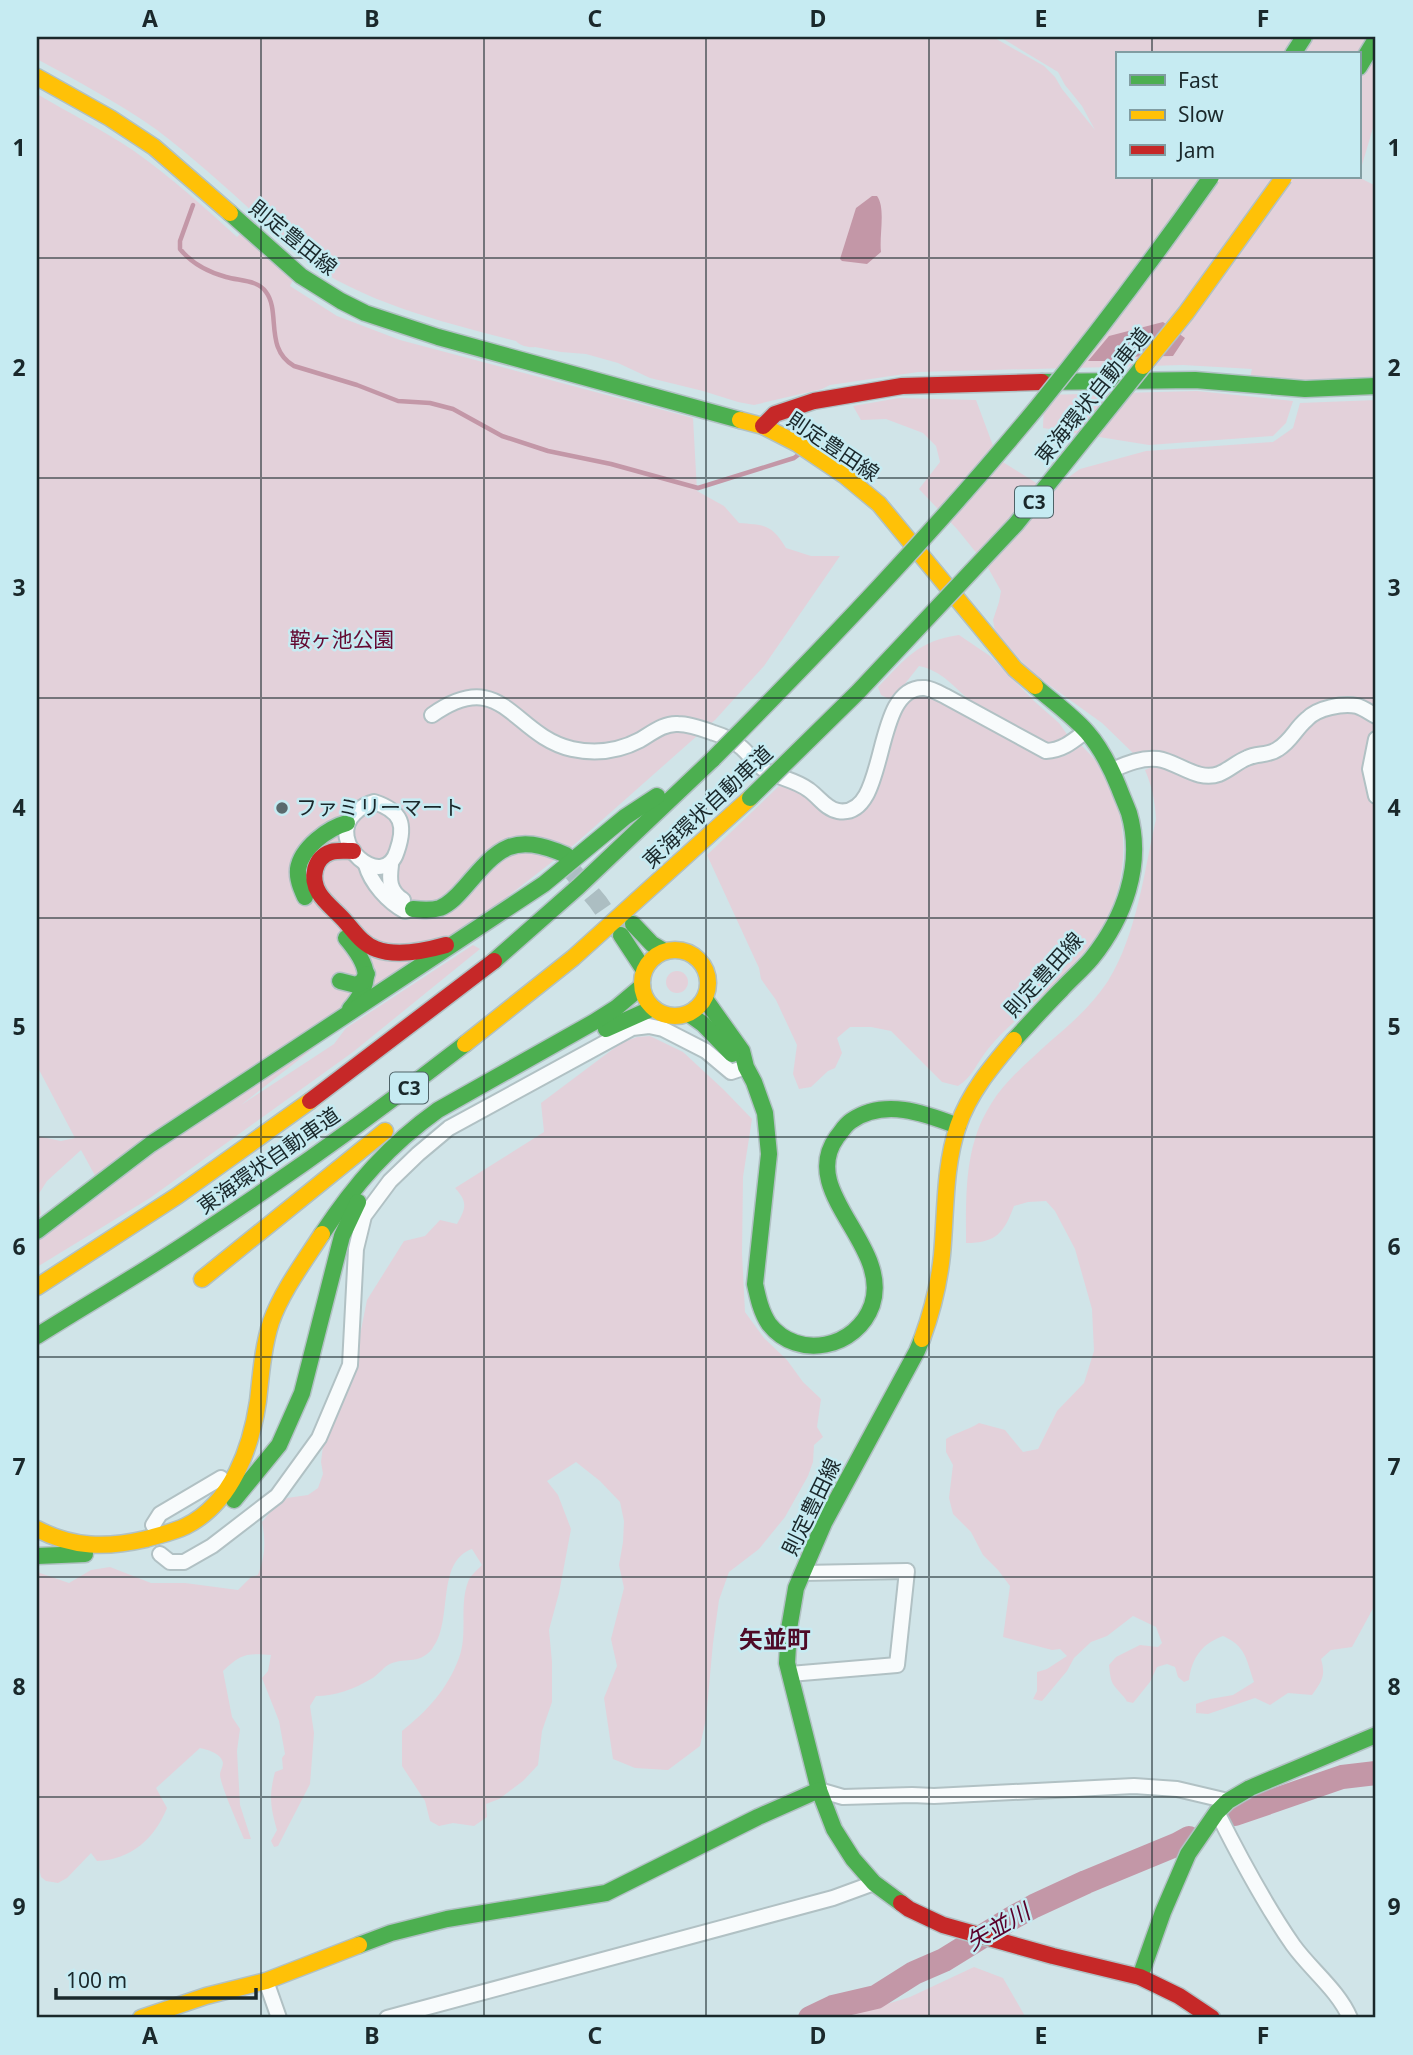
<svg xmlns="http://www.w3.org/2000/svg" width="1413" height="2055" viewBox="0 0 1413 2055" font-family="'Noto Sans','Noto Sans JP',sans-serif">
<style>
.green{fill:#e3d1da}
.water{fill:#c397a7}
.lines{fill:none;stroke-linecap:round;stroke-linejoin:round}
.stream{stroke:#c397a7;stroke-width:4.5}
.river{stroke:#c397a7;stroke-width:24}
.secondary-tunnel{stroke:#acbec2;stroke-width:19;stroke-dasharray:19 10;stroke-linecap:butt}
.street-casing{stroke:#b1c1c4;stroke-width:18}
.fast-casing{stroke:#b1c1c4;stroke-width:19}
.slow-casing{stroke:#b1c1c4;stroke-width:19}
.jam-casing{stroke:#b1c1c4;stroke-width:19}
.street{stroke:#f8fbfc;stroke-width:14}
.fast{stroke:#4caf50;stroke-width:16}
.slow{stroke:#ffc107;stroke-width:16}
.jam{stroke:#c62828;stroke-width:16}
.fast-bridge-casing{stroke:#b1c1c4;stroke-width:19;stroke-linecap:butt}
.slow-bridge-casing{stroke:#b1c1c4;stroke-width:19;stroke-linecap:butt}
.fast-bridge{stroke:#4caf50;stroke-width:16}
.slow-bridge{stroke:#ffc107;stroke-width:16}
.grid{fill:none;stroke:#1a282b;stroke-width:2;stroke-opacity:0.55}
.poi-dot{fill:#5a6a6d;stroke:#c6ebf2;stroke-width:2.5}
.labels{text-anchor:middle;stroke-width:5;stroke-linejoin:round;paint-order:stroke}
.shield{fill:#c6ebf2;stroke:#4e6267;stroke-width:2}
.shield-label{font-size:19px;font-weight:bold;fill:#1a282b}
.street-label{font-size:21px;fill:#1a282b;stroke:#c6ebf2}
.park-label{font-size:21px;fill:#640a32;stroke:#c6ebf2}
.poi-label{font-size:21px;fill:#1a282b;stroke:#c6ebf2;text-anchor:start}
.water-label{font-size:23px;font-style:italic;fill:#5a002a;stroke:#c6ebf2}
.quarter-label{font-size:24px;font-weight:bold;fill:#4e0b27;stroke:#c6ebf2}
.neatline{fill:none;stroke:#1a282b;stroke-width:2.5}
.grid-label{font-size:23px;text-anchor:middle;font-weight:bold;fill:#1a282b}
</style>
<rect width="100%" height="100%" fill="#d0e4e8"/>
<g class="green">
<path d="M37,37h956l51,29 11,11 7,12 33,41 -13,-24 -17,-21 -7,-13 -58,-35h376v81l-17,57v-121h-242v123h241l18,9v191l-58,5 -68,-4 2,-9 -69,-4 -265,7 -88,13 -8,4 -68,16 -16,-3 -35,-11 -53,-13 -32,-15 -32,-9 -25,-2 -26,-5c-5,1 -15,-1 -19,-6 -74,-19 -152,-38 -215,-83l-2,-5c-47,-41 -92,-85 -142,-123 -38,-27 -80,-49 -120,-71z"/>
<path d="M37,94c32,19 66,36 97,57 37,26 70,56 103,86l3,-3 54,44 -4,8 47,30 63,24 293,78 4,73 27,15 15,17c27,2 33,2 47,25l25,8h29l-76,110 -49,54 -140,124 -334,261 93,-61 12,-16 127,-83 7,4 -127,103 -203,146 -113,69v-27l67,-48 -23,-42 -34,31 -9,14 3,19 -4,4v-82l24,5 14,-3 -38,-72z"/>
<polygon points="1197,391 1293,401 1286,423 1273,436 1149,445 1043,428 1044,395"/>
<polygon points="899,398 976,400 998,459 1049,491 1080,469 1146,451 1273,442 1293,428 1300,403 1376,400 1376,710 1327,705 1273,748 1229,765 1205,772 1157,755 1140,752 1133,753 1102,723 1031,672 995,631 993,620 999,602 1001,591 987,566 957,529 919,489 940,462 936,446 923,433 886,419 861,420 853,406"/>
<path d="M959,635l31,21 44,45 25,22 10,14c-4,2 -10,6 -15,6 -22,1 -64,-27 -82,-41 -19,-15 -29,-31 -53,-36l-15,19 -15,14 -8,-4 -3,-8c28,-29 40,-46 81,-52z"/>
<path d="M928,695l119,64c15,-1 23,-4 34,-14 6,6 13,13 18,20 32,49 32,113 3,163 -22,36 -58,64 -88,94 -9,8 -18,17 -26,27 -10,12 -16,29 -30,37l-16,-4 -51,-51 -20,-4h-21l-13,11 5,15 -7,15 -7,3 -17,16 -12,2 -6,-15 4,-29 -21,-45 -15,-21 -2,-11 -52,-113 72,-69c7,2 15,3 21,6 8,5 14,13 21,18 13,10 35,9 45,-4l25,-73 17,-33z"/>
<path d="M1350,710l26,11 -7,32 1,44 6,13v793l-24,44 -21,3 -10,9c5,17 1,22 -9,36l-24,-2 -18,12 -15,-7 -47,16 -12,-1v-9l14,-5 23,-4 21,-13c-8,-23 -8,-36 -31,-46 -21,8 -31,21 -34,44l-5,2 -6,-5 -3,-10 -8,-3 -10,3 -7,15 -17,21c-10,-3 -3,1 -10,-7 -11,-13 -12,-11 -14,-31l7,-8 24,-12 18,2 4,-4 -6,-16 -23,-11 -26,20 -16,6 -17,16 -7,13 -25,30 -9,-2 4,-8v-19l10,-3 20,-13 -7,-7 -8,1 -49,-13 7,-51 -12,-16 -15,-15 -12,-23 -18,-18 -4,-16 4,-33 -7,-13v-13c11,-7 22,-9 33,-16l26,7 18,22 15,-3 19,-38 27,-28 10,-32 -2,-42 -17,-60 -20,-38 -9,-10 -18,1 -14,4c-10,27 -18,37 -48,37 0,-48 -2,-97 25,-139 13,-22 36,-41 54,-58 23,-20 46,-39 63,-65 29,-47 36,-109 48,-162 -1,-18 -4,-33 -11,-49l15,-7 58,16 100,-63z"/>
<circle cx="677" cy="982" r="11"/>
<path d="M650,1036l33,16 41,38 28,29 -9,58 -1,76 3,59 19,26 23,22 16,22 18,17 -4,28 6,10 -9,8 -1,17 -5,14 -23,41 -26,32 -30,23 -10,28 -6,43 -7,76 -6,27 -32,24 -33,-2 -22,-9 -9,-61 13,-32 -6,-27 13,-51 -5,-23 4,-23 1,-21 -4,-19 -20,-21 -24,-19 -29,19 11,14 13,34 -12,64 -10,37 3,32v40l-10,29 -4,34 -15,16 -24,18 -13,5 1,13 -13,9 -21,-3 -14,3 -9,-5 -5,-20 -23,-35v-35c25,-20 45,-41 57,-73 9,-24 0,-52 9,-76 2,-6 9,-12 14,-17l-10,-16c-37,13 -18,73 -40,100 -14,17 -28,7 -44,16 -6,4 -10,10 -17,14 -17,10 -35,17 -55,17l-6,10 4,27 -4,51 -32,62 -4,1 -3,-6 6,-11c-7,-24 -8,-35 -2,-58l8,-3 -1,-11 3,-4 -6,-33 -17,-43 6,-7 3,-16c-25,-2 -30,-1 -48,16l9,46 8,12 -3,22 3,54 11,34h-7c-5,-13 -24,-54 -24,-65 0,-3 3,-7 3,-11 -2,-10 -15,-13 -23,-15l-44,40 11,20c-12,30 -36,52 -70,53l-6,-8 -24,25 -9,5 -12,-2 -5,-4 -4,-18v-287l32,11 22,-13 19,-3 41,16h34l53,7 13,-13 7,-2c7,-19 8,-32 4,-53l9,-11 16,-13 21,-3 10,-7 5,-14 -2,-12 3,-24 30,-73 13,-65 37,-59 21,-5 15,-16 17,4c9,-16 11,-22 -2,-36l89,-56 -3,-29 80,-60 16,-6z"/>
<polygon points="974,1967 1003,1978 1026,2018 841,2018 910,1997"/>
</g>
<g class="water">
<path d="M872,196h5c9,12 2,40 4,56l-14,12 -25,-3 -2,-2 16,-51z"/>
<polygon points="1163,322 1185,338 1173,356 1117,357 1115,361 1088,361 1109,336"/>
</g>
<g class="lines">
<path class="stream" d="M193,205l-13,36v8c12,15 28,23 46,28 14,4 32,3 40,15 15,20 -2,57 28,74l63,19 41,16 32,2 23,6 49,27 46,15 63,13 87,24 96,-30 4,-3"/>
<g class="river">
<polyline points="1235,1814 1342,1777 1376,1773"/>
<polyline points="810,2018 833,2007 876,1997 914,1973 944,1960 1012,1918 1034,1906 1086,1882 1178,1844 1189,1838"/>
</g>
<polyline class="secondary-tunnel" points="573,872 598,902 619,932"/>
<g class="street-casing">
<g id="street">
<path d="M432,715c71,-50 80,20 140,34 23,5 47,2 68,-9 12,-7 24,-17 38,-16 12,0 25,5 36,9 10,3 20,8 28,15 8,7 14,17 23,22 14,8 31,10 44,20 10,7 17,19 29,21 53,9 32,-127 87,-123 7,1 14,5 20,8l101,55c17,-1 27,-10 40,-20"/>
<polyline points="1376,739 1370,769 1376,796"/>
<path d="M1112,770c14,-6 30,-13 46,-11 20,3 40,23 61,15 10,-4 18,-12 28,-16 10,-5 21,-2 31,-9 14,-9 17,-20 29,-30 10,-11 36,-16 50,-13 7,2 13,7 19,10"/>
<path d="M374,802c28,9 32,23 23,49 -13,42 -73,-9 -42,-38 6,-6 11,-9 19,-11z"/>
<path d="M366,865c5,18 22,37 39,46l8,-2"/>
<path d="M391,865c-2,15 -2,26 12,35"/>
<polyline points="153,1525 160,1514 221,1478"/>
<polyline points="160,1554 170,1562 184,1562 212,1546 277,1496 319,1438 350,1365 356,1249 364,1216 390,1181 418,1154 449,1128 632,1028 649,1026 663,1029 706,1051 731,1072 746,1067"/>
<polyline points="790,1674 897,1665 907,1571 802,1573"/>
<polyline points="819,1790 843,1797 912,1795 934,1796 1134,1786 1177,1789 1228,1801"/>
<path d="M1217,1812c23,46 47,91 76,133 18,25 45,45 57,73"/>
<polyline points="266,1981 279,2018"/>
<polyline points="387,2018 833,1898 874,1883"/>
</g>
</g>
<g class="fast-casing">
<g id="fast">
<polyline points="1293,54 1304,37"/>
<polyline points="1359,67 1376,39"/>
<polyline points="230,213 301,276 341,301 365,313 438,337 740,420"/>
<polyline points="1042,382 1195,380 1305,389 1376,386"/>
<path d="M305,897c-4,-9 -8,-18 -7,-28 3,-21 30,-41 49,-46"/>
<path d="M413,909c9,1 18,2 27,-1 10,-4 18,-13 25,-21 34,-40 48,-55 101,-32"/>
<polyline points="633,924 652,944 664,951"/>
<polyline points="621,935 644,970"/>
<path d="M346,938c23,27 28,43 4,71"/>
<polyline points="494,961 578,887 713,759"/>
<polyline points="340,981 356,985 362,982 367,974"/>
<path d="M705,999l37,52 4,16 8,15 11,31 4,41 -14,130c3,14 6,28 14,40 29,37 88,24 103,-19 20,-60 -75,-113 -35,-168 5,-6 8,-12 14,-16 33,-23 73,-8 107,5"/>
<polyline points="689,1014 703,1024 732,1054"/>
<polyline points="606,1029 653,1008"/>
<path d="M1014,1040c16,-17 31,-34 48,-51 9,-10 21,-20 30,-31 32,-40 52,-93 37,-145 -3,-8 -7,-17 -10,-25 -8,-20 -17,-39 -32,-56 -15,-17 -35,-31 -52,-46"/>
<polyline points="37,1231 151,1144 544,884 625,817 657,796"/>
<path d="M322,1234c33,-50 67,-89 116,-124l156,-88 22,-14 26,-22"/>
<path d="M37,1336c54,-34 110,-66 163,-102 91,-60 179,-123 265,-190"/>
<polyline points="234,1500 279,1445 302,1393 342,1236 358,1202"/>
<polyline points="37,1556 85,1554"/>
<polyline points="901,1903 874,1883 853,1859 834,1829 819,1790 787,1663 789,1629 796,1588 824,1523 917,1351 922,1339"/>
<polyline points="359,1945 391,1933 447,1919 606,1893 758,1817 819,1790"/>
<polyline points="1140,1977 1163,1912 1188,1854 1217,1812 1228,1801 1250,1788 1376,1735"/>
</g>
</g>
<g class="slow-casing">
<g id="slow">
<polyline points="37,77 110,118 154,147 230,213"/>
<polyline points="740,420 763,426 798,444 844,475 879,504 1015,669 1035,686"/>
<circle cx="675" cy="983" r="33"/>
<polyline points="465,1044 573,958 750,798"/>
<polyline points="202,1279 385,1131"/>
<polyline points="37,1287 177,1196 310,1101"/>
<path d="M922,1339c10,-27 17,-56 20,-84 4,-43 2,-88 16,-129 11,-33 34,-60 56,-86"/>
<path d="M37,1529c36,19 70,19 109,10 13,-4 28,-7 40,-13 46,-23 65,-78 72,-125 3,-27 5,-54 13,-79 11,-31 33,-60 51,-88"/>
<polyline points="141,2018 206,1996 266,1981 359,1945"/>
</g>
</g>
<g class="jam-casing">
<g id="jam">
<polyline points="763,426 775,414 814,401 902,386 1042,382"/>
<path d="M353,851c-7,0 -15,-1 -22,1 -17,6 -21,26 -12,41 6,10 17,18 25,27 10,11 18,24 32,29 21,8 49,2 70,-4"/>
<polyline points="310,1101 494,961"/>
<polyline points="901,1903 909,1909 943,1925 1053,1956 1140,1977 1179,1996 1212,2018"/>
</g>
</g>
<use href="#street" class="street"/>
<use href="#fast" class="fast"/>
<use href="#slow" class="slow"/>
<use href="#jam" class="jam"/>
<g class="fast-bridge-casing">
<g id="fast-bridge">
<path d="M713,759c113,-114 224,-230 326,-354 60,-74 117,-150 172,-228"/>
<polyline points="750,798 858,692 1016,524 1143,366"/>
</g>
</g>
<g class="slow-bridge-casing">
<polyline id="slow-bridge" points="1143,366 1186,313 1284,177"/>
</g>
<use href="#fast-bridge" class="fast-bridge"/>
<use href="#slow-bridge" class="slow-bridge"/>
</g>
<path class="grid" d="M261,37v1981M484,37v1981M706,37v1981M929,37v1981M1152,37v17M1152,177v1841M37,258h1339M37,478h1339M37,698h1339M37,918h1339M37,1137h1339M37,1357h1339M37,1577h1339M37,1797h1339"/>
<circle class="poi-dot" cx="282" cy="808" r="7"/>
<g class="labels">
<g class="shield">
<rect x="1015" y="486.5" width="38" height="31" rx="5"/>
<rect x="390" y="1072.5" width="38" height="31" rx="5"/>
</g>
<g class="shield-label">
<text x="1034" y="509">C3</text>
<text x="409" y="1095">C3</text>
</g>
<g class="street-label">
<text transform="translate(293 238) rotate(39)" y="7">則定豊田線</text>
<text transform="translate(1093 396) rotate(-51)" y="7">東海環状自動車道</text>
<text transform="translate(833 447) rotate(34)" y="7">則定豊田線</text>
<text transform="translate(708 807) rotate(-43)" y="7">東海環状自動車道</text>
<text transform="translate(1044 975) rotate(-48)" y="7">則定豊田線</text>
<text transform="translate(269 1161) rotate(-35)" y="7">東海環状自動車道</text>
<text transform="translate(812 1507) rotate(-64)" y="7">則定豊田線</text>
</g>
<g class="park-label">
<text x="342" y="647">鞍ヶ池公園</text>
</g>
<g class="poi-label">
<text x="296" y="815">ファミリーマート</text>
</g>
<g class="water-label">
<text transform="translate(998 1927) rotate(-30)" y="8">矢並川</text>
</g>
<g class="quarter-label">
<text x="775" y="1648">矢並町</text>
</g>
</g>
<rect width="1413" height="2055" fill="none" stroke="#c6ebf2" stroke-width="77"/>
<rect x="1116" y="52" width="245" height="126" fill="#c6ebf2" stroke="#819da2" stroke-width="2"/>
<rect x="1130" y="75" width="35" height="10" fill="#4caf50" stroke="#819da2" stroke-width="2"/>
<text x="1178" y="88" font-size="21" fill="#1a282b">Fast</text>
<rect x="1130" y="110" width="35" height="10" fill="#ffc107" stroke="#819da2" stroke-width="2"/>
<text x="1178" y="122" font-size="21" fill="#1a282b">Slow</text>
<rect x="1130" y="145" width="35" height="10" fill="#c62828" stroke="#819da2" stroke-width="2"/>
<text x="1178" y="158" font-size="21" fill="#1a282b">Jam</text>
<path d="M56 1988v10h200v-10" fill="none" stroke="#1a282b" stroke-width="3.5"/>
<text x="66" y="1988" font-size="21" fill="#1a282b" stroke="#c6ebf2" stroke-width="5" paint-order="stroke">100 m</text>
<rect x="38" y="38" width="1336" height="1978" class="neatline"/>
<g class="grid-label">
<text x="150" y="27">A</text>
<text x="372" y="27">B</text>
<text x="595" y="27">C</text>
<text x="818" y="27">D</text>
<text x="1041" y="27">E</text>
<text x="1263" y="27">F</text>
<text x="19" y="156">1</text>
<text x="1394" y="156">1</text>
<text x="19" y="376">2</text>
<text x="1394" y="376">2</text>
<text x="19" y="596">3</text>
<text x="1394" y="596">3</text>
<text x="19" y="816">4</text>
<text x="1394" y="816">4</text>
<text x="19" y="1035">5</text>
<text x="1394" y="1035">5</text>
<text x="19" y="1255">6</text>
<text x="1394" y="1255">6</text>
<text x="19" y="1475">7</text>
<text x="1394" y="1475">7</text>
<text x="19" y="1695">8</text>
<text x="1394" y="1695">8</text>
<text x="19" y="1915">9</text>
<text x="1394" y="1915">9</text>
<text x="150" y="2044">A</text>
<text x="372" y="2044">B</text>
<text x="595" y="2044">C</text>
<text x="818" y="2044">D</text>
<text x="1041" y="2044">E</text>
<text x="1263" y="2044">F</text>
</g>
</svg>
